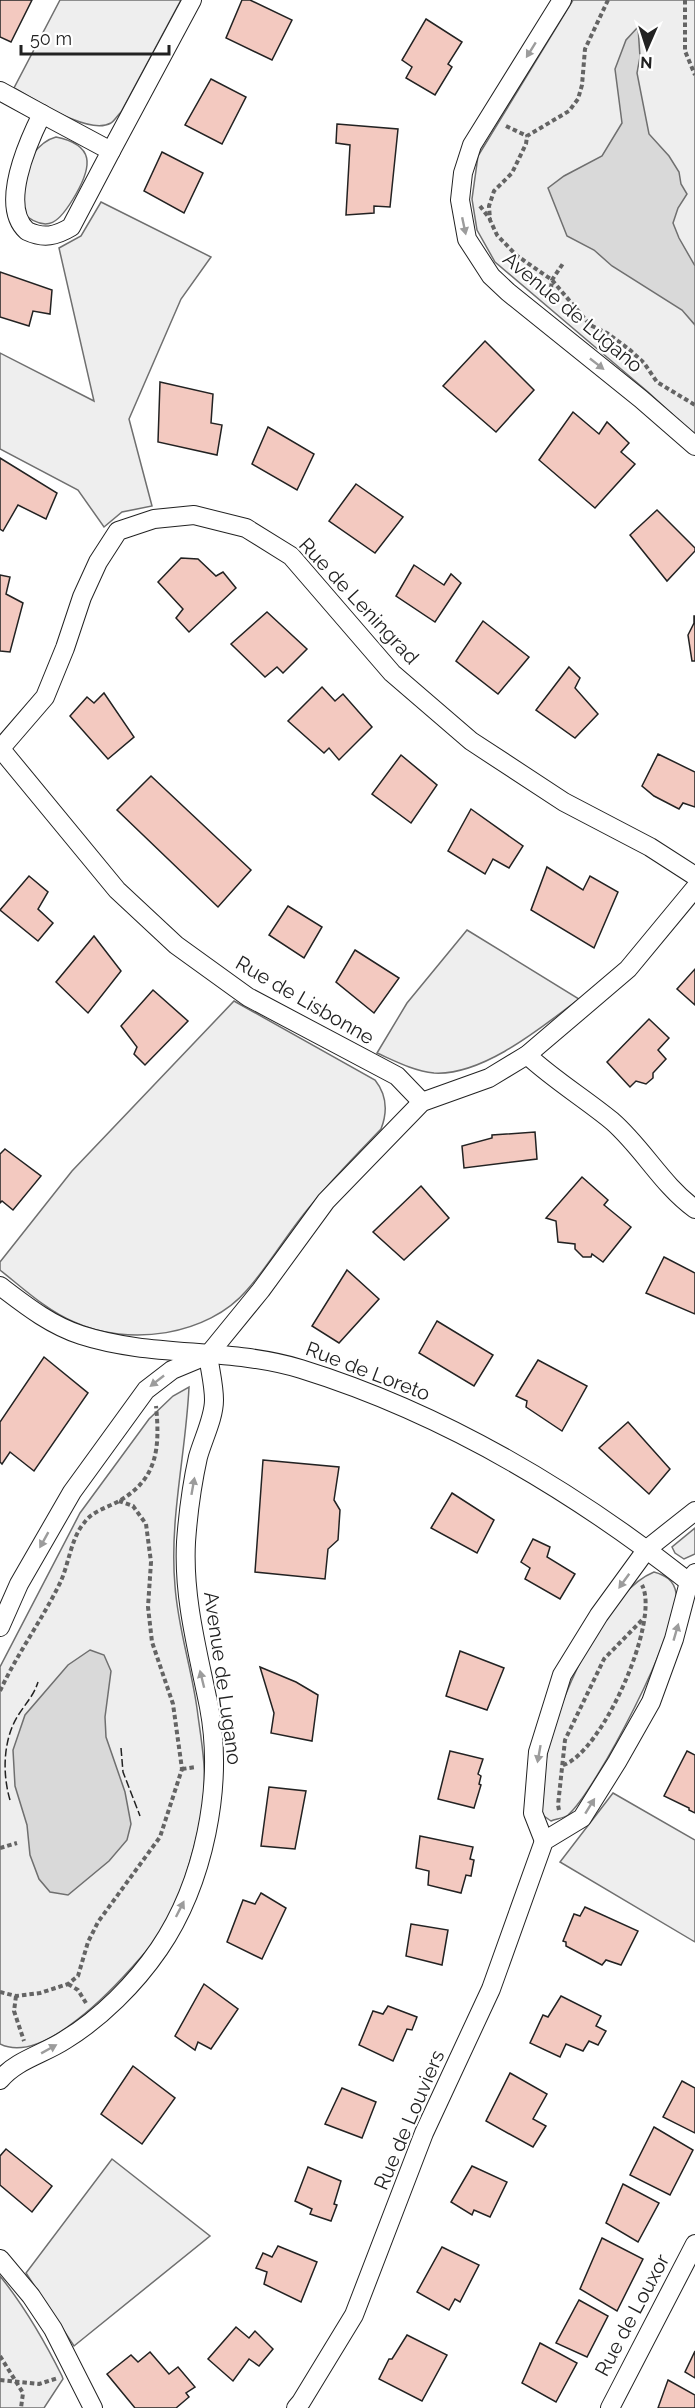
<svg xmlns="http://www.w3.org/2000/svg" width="695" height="2408" viewBox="0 0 695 2408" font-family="Raleway,sans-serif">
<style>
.green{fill:#eee;stroke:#6f6f6f;stroke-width:1.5}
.water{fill:#d9d9d9;stroke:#6f6f6f;stroke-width:1.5}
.building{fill:#f3c9c0;stroke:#222;stroke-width:1.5}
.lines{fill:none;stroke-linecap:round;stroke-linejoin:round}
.minor-casing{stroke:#222;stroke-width:20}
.path{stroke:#646464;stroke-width:4;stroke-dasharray:4.5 3;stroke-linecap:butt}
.minor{stroke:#fff;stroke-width:18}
.fence{stroke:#222;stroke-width:1.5;stroke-dasharray:8 3;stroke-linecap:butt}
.oneway{fill:#9c9c9c}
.labels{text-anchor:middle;stroke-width:4.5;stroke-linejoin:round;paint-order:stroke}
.street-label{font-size:20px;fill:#222;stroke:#fff}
</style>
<rect width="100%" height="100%" fill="#fff"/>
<g class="green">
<path d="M60,0h121l-60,112c-3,3 -7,9 -10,11 -23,13 -76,-24 -97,-35z"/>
<polygon points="573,0 695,0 695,435 648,392 495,262 477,230 472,199 478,156"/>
<path d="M56,137c39,8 36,29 20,57 -16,28 -28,42 -56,17 -1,-9 -4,-21 -1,-29 6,-18 18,-40 37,-45z"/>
<polygon points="101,202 211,257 181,299 129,419 152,506 122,512 104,527 78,490 0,449 0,353 94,401 59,248 81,236"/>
<path d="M467,930l112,69c-37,28 -96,77 -145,74 -20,-2 -39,-12 -57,-20l30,-50z"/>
<path d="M234,1001l141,79c12,15 13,31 6,49 -23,24 -47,48 -68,74 -24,27 -42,60 -66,87 -39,46 -119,57 -173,32 -28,-12 -50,-33 -74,-52v-8l72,-91z"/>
<path d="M189,1387c-3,66 -20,133 -14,199 3,44 18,86 23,130 4,28 9,58 5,86 -4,36 -23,98 -40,130 -5,8 -14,16 -21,24 -20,23 -40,45 -64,63 -20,16 -52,38 -78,25v-377l80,-154 69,-94 24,-23z"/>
<polygon points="695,1528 695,1554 684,1559 675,1553 672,1547"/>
<path d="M654,1572c11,3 20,8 22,21 5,34 -80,198 -108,222 -4,3 -12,4 -17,6l-10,-7c2,-26 3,-52 10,-78 13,-46 56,-145 103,-164z"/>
<polygon points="613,1793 695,1840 695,1942 560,1862"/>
<polygon points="112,2159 210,2236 74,2346 26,2273"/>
<path d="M0,2276c25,31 44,64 62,100l1,3 -19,29h-44z"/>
</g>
<g class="water">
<polygon points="638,27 640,57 637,73 649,134 669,156 679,172 681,184 687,194 678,208 673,223 679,238 695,266 695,325 682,310 612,266 594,250 567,236 548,188 564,176 602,156 622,123 615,69 626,40"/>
<polygon points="90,1650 104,1655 111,1671 105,1717 106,1737 125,1792 131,1824 127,1840 109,1861 68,1895 50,1892 39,1879 30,1855 27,1825 15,1786 13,1750 25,1715 68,1665"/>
</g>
<g class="building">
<polygon points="0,0 32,0 11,42 0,37"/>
<polygon points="242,0 250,0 292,20 272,60 226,38"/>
<polygon points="426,19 462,42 448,64 452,67 435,95 406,78 412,67 402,60"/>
<polygon points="211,79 246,97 222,144 185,125"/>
<polygon points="337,124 398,129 390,207 374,206 374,213 346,215 350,145 336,143"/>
<polygon points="162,152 203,173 184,213 144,191"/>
<polygon points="0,272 52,290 50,314 33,311 29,326 0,317"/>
<polygon points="485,341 534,390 496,432 443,386"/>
<polygon points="160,382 213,394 211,423 222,425 217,455 158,442"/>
<polygon points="573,412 599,434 607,422 629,443 621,452 635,464 595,508 539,460"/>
<polygon points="268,427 314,454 297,490 252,464"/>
<polygon points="0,458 57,493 46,519 18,505 3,531 0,529"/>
<polygon points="356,484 403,517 375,553 329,521"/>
<polygon points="657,510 695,548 695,551 667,581 630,535"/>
<polygon points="181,558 198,559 216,576 223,572 236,588 189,632 176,618 183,609 158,582"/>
<polygon points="414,565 444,585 451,574 461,583 435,622 396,596"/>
<polygon points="0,575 10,577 6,594 23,603 10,652 0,651"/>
<polygon points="267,612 307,649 283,673 277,667 265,677 231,644"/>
<polygon points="694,616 695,616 695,661 692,661 688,635 694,623"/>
<polygon points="483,621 529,657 498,694 456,661"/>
<polygon points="569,667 580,678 575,688 598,714 575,738 536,710"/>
<polygon points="322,687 335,701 343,694 372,727 339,760 329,748 324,753 288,721"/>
<polygon points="104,693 134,737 108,759 70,716 87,697 94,703"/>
<polygon points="658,754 695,772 695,807 683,803 679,809 654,796 642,786"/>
<polygon points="401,755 437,785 411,823 372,794"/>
<polygon points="151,776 251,870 218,907 117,810"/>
<polygon points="471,809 523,846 509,868 493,859 485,874 448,851"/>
<polygon points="547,867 583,890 590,876 618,892 594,948 531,910"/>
<polygon points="29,876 48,892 38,909 53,923 38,941 0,910"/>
<polygon points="288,906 322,927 304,958 269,935"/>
<polygon points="94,936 121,971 88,1013 56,982"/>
<polygon points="355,950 399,978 374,1013 336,982"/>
<polygon points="695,969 695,1005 677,989"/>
<polygon points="153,990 188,1021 145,1065 134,1054 137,1047 121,1026"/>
<polygon points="649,1019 669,1038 658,1050 666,1059 653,1073 653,1078 646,1084 636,1081 630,1087 607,1062"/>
<polygon points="535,1132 537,1159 464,1168 462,1146 492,1138 492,1135"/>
<polygon points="5,1149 41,1176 13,1210 2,1201 0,1203 0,1154"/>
<polygon points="582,1177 608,1200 604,1205 631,1227 603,1262 592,1254 591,1257 583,1257 575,1249 575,1244 558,1242 556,1221 546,1218"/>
<polygon points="421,1186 449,1218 404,1260 373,1232"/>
<polygon points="664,1257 695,1273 695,1314 646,1293"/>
<polygon points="347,1270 379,1299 339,1343 312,1326"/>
<polygon points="437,1321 493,1355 474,1386 419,1353"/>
<polygon points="44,1357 88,1393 34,1471 10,1452 2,1464 0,1462 0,1422"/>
<polygon points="538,1360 587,1386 562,1431 526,1407 527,1401 516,1396"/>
<polygon points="628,1422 670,1469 649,1494 599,1448"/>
<polygon points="263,1460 339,1467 334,1500 340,1510 338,1540 328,1549 325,1579 255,1572"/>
<polygon points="452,1493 494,1520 477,1553 431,1528"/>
<polygon points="533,1539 550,1547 547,1557 575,1574 560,1599 525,1579 530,1568 521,1562"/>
<polygon points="460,1651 504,1668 487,1710 446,1696"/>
<polygon points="260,1667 296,1682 318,1695 312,1741 271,1733 274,1713"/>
<polygon points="450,1751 483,1759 478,1774 481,1776 479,1784 481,1785 474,1808 438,1799"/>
<polygon points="687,1751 695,1755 695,1813 689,1810 689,1808 664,1796"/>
<polygon points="269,1787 306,1791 295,1849 261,1846"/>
<polygon points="420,1836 473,1847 470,1859 474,1860 471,1876 466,1875 461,1893 428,1885 429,1871 416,1868"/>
<polygon points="261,1893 286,1908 262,1959 227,1942 243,1900 255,1904"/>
<polygon points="585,1907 638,1931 621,1965 606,1960 602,1965 566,1946 566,1942 563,1941 574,1914 580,1916"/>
<polygon points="411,1924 448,1930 442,1965 406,1956"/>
<polygon points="204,1984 238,2009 211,2049 198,2042 195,2050 175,2036"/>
<polygon points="561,1996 601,2016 596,2026 606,2031 598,2045 589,2041 583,2051 566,2044 560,2057 530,2043 543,2015 548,2017"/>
<polygon points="388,2006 417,2017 412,2030 407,2029 393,2061 359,2045 373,2011 383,2014"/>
<polygon points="133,2066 175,2098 142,2144 101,2114"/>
<polygon points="510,2073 547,2094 533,2119 546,2126 533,2147 486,2121"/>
<polygon points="682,2081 695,2088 695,2133 663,2117"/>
<polygon points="342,2088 376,2102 362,2138 325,2124"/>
<polygon points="654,2127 693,2150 670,2195 630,2175"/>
<polygon points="6,2149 52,2186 32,2212 0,2185 0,2156"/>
<polygon points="472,2166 507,2182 490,2217 474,2210 472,2215 451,2202"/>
<polygon points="308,2167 341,2181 334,2204 337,2205 331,2221 310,2214 312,2209 295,2201"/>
<polygon points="623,2184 659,2203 638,2242 606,2223"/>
<polygon points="602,2238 643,2259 617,2311 580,2289"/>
<polygon points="278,2246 317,2262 301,2302 264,2284 267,2272 256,2268 263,2253 272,2257"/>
<polygon points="442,2247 479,2265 460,2302 455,2299 449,2310 417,2292"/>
<polygon points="579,2300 608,2316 587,2357 556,2343"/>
<polygon points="236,2327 249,2338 255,2331 273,2349 259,2366 249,2359 233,2381 208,2359"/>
<polygon points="407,2335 447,2355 422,2401 379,2379 389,2359 392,2359"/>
<polygon points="540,2343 577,2363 556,2402 522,2383"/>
<polygon points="695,2351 695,2378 685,2372"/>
<polygon points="150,2352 169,2374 178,2367 195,2387 186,2393 189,2397 176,2408 135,2408 107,2374 131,2355 138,2362"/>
<polygon points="668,2380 695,2395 695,2408 658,2408"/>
</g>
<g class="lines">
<g class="minor-casing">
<g id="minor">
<polyline points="562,0 472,145 463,173 460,200 467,239 491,276 508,292 641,399 695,446"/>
<polyline points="0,91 42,114"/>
<path d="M42,114l69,37 -40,76c-15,9 -27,12 -44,4 -27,-24 -1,-85 15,-117z"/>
<polyline points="111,151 192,0"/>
<polyline points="0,748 117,890 176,945 248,997 397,1076 422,1102"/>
<polyline points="1,748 45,697 65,648 82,597 98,562 118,531 154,519 194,515 246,528 291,556 392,673 471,741 564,802 650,847 695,876"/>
<path d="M527,1055c27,25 57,43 85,66 31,27 50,64 83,88"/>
<path d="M0,1286c25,19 50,39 81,49 71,23 148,12 220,34 142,44 271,121 388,213"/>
<polyline points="0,1627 19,1584 72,1492 146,1390 172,1370 208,1355 261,1290 326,1201 422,1102 489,1078 527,1055 628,969 695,888"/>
<polyline points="544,1841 533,1813 538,1752 562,1675 599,1615 647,1549 695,1511"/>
<path d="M0,2080c16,-20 44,-26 65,-40 36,-22 70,-56 94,-91 45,-66 65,-163 50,-242 -11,-55 -26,-109 -23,-165 2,-28 6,-58 12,-85 5,-18 16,-39 16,-57 0,-15 -4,-30 -6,-45"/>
<polyline points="0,2259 31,2296 53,2329 93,2408"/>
<polyline points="296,2408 301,2402 354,2315 424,2133 491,1989 544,1841 582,1818 617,1762 651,1702 674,1639 689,1582 695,1573"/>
<polyline points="610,2408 695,2244"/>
</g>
</g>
<g class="path">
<polyline points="608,0 585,49 582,85 578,99 569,111 527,136 526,144 512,173 494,191 489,206 490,220 497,235 516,255 552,280 590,325 607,333 630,350 644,363 657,382 695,405"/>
<polyline points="685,0 685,51 695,75"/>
<polyline points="506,126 527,136"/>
<polyline points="480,206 490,219"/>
<polyline points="551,288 552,280 564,262"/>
<path d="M0,1691c17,-37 42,-71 60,-108 9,-19 11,-45 24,-60 8,-12 23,-15 35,-22 39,-22 41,-54 37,-95"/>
<path d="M563,1765c38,-11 98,-144 79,-180"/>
<polyline points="182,1769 196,1767"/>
<polyline points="559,1810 558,1805 565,1740 604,1659 644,1618"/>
<polyline points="0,1848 17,1843"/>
<polyline points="68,1984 78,1990 86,2003"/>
<polyline points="0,1992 16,1996 40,1993 68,1984 78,1976 88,1942 98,1922 160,1837 182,1769 173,1704 152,1642 148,1607 151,1562 146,1524 133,1506 119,1501"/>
<polyline points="16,1996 14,2011 24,2041"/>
<polyline points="0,2356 23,2393 21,2408"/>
<polyline points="0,2380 39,2384 58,2378"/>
</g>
<use href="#minor" class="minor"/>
<g class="fence">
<polyline points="121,1748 123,1772 140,1816"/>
<path d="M10,1800c-8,-27 -7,-62 9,-86 7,-11 15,-19 19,-32"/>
</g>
</g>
<defs><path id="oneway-solid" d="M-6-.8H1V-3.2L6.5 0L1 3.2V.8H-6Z" transform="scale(1.5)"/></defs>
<g class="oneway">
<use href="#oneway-solid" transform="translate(531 50) rotate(122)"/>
<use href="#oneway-solid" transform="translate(464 226) rotate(78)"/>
<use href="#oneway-solid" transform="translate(597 364) rotate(38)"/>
<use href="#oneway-solid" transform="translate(157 1381) rotate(142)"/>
<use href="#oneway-solid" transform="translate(193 1486) rotate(-80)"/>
<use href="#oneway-solid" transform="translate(44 1540) rotate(119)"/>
<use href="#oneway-solid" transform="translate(624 1581) rotate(126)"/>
<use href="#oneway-solid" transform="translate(676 1632) rotate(-74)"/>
<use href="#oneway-solid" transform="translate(202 1679) rotate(-104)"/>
<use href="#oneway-solid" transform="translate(539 1754) rotate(100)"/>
<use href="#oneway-solid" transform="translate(590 1806) rotate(-58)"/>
<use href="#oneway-solid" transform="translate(180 1909) rotate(-63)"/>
<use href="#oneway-solid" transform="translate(49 2049) rotate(-29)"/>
</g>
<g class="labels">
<g class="street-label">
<text transform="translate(573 312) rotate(40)" y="7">Avenue de Lugano</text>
<text transform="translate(359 601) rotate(47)" y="7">Rue de Leningrad</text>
<text transform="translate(305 1000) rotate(30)" y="7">Rue de Lisbonne</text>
<text transform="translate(368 1371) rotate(21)" y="7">Rue de Loreto</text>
<text transform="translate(223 1678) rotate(82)" y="7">Avenue de Lugano</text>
<text transform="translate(409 2120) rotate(-67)" y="7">Rue de Louviers</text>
<text transform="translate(632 2315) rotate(-62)" y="7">Rue de Louxor</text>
</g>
</g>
<g transform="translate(647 48) rotate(183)" stroke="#ffffff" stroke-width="4.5" paint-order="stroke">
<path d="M0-4.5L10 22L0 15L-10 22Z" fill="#222222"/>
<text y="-9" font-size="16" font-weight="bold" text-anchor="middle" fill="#222222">N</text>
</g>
<path d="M21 45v9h148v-9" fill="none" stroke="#222222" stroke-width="3"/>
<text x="30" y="45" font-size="18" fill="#222222" stroke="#ffffff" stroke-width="4.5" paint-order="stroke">50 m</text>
</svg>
